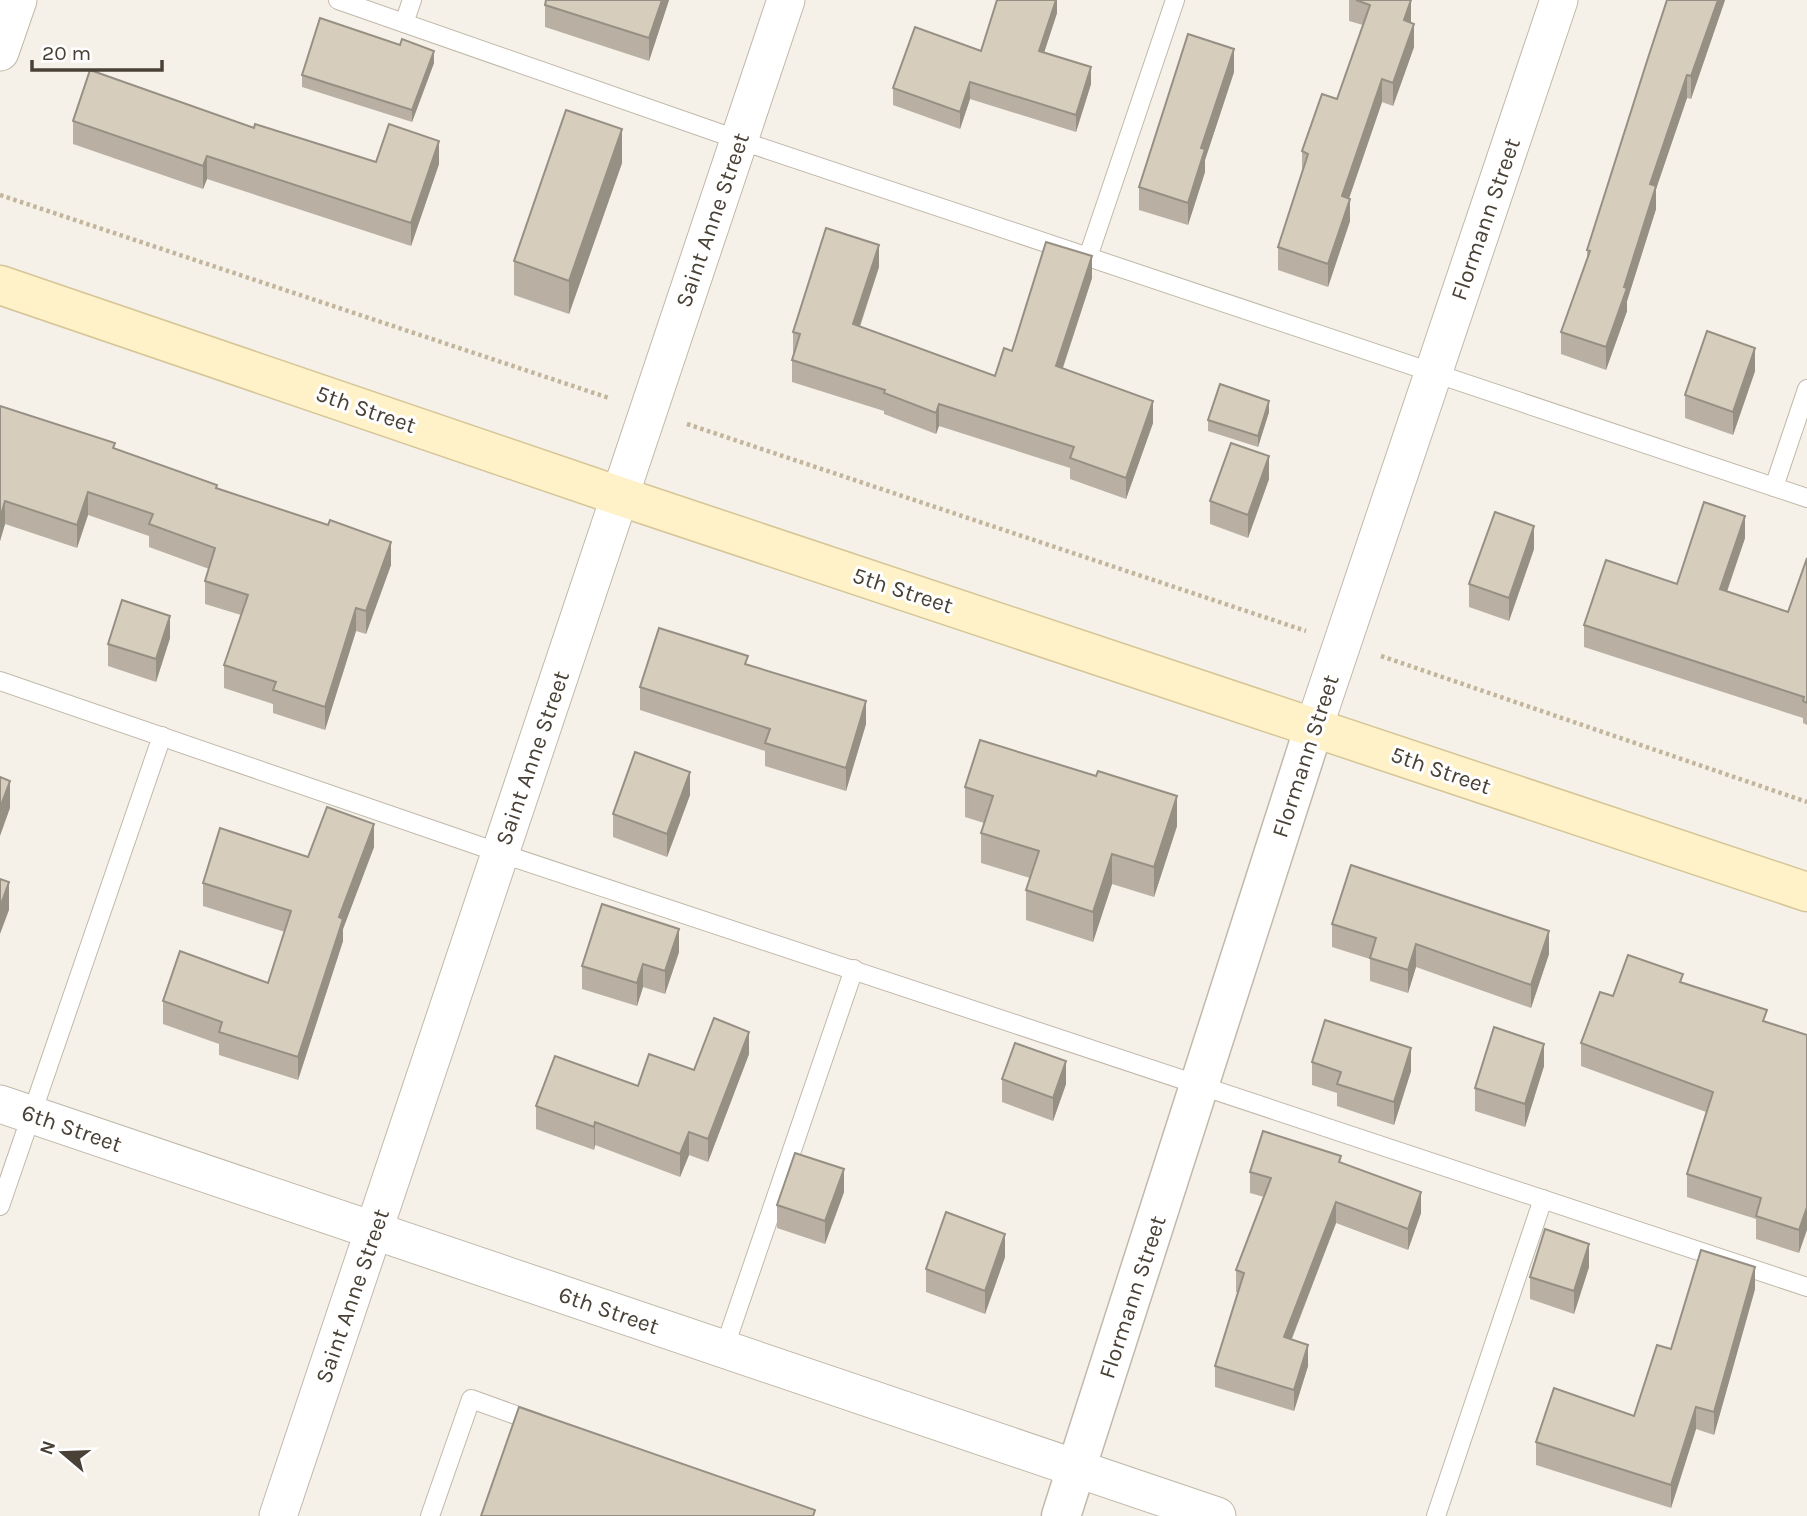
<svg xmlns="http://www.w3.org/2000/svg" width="1807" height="1516" viewBox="0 0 1807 1516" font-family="Karla,sans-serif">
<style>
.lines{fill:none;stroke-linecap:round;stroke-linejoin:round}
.service-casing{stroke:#c1b9aa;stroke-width:20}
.minor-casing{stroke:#c1b9aa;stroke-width:39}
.tertiary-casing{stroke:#c1b9aa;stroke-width:41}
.secondary-casing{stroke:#d6c597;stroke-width:41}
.path{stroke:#c3b59b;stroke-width:4.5;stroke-dasharray:3.5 3.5;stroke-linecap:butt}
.service{stroke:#fff;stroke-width:18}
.minor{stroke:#fff;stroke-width:37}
.tertiary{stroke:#fff;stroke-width:38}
.secondary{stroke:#fff2c8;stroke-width:38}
.wall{fill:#b9b0a3}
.shaded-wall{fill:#969084}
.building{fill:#d7cdbd;stroke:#969084;stroke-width:2}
.labels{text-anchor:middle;stroke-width:6;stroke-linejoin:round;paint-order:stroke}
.street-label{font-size:23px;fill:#494136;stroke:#fff}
</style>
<rect width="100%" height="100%" fill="#f5f1e8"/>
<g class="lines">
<g class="service-casing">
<g id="service">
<polyline points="338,0 739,140 1807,498"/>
<polyline points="404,23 412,0"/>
<polyline points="1088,257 1175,0"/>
<polyline points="1774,487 1807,389"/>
<polyline points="0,681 500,853 1807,1287"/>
<polyline points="0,1206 162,736"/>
<polyline points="724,1349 854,969"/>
<polyline points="430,1516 471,1399 538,1423"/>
<polyline points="1436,1516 1543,1199"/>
</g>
</g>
<g class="minor-casing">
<g id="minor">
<polyline points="0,52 18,0"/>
<polyline points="1314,727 1559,0"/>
<polyline points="0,1104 1217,1516"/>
<polyline points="278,1516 786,0"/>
</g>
</g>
<g class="tertiary-casing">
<polyline id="tertiary" points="1061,1516 1314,727"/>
</g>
<g class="secondary-casing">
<polyline id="secondary" points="0,285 619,496 1807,892"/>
</g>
<g class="path">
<polyline points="0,195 609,398"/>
<polyline points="687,424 1306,631"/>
<polyline points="1381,656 1807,802"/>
</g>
<use href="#service" class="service"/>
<use href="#minor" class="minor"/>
<use href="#tertiary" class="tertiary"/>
<use href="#secondary" class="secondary"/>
</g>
<g class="wall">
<polygon points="546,0 669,0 649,61 545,27 545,5"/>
<polygon points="1057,0 1057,13 1044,53 1091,84 1076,132 970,99 960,129 893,105 893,88 981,51"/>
<polygon points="1349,0 1411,0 1411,23 1414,47 1393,106 1382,102 1349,198 1350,221 1328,287 1278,270 1278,247 1302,173 1302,151 1337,99 1363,25 1349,21"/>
<polygon points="1676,0 1725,0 1691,99 1687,98 1656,189 1656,209 1627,301 1627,311 1606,370 1561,354 1561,332 1587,259 1587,250"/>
<polygon points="434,63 412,122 302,87 302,75"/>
<polygon points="1234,72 1205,160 1205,172 1188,225 1139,210 1139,187"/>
<polygon points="73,121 254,128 376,162 439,164 411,246 207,179 203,189 73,144"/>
<polygon points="622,163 569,314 514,295 514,261"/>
<polygon points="879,267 860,327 995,376 1012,351 1092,278 1063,368 1153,423 1126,499 1070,479 1070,468 939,426 936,434 884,414 884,411 792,382 792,360 794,353 793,353 793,332"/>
<polygon points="1755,371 1733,435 1685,418 1685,395"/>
<polygon points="0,406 115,448 217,489 391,565 366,634 356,631 325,730 273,713 273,704 224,688 224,665 241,615 205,604 205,581 209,569 149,547 149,536 88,515 77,548 5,524 0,541"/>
<polygon points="1269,412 1258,447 1208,431 1208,420"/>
<polygon points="1269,479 1248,538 1210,524 1210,501"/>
<polygon points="1745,538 1727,592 1788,612 1807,558 1807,725 1803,723 1803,718 1584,647 1584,625 1677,584"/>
<polygon points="1534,549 1509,621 1469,607 1469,584"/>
<polygon points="170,638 156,682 108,666 108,644"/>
<polygon points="748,665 866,724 846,791 765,766 765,751 640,710 640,687"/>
<polygon points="965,787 1177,826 1154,897 1112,884 1093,942 1026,920 1026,890 1030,878 981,863 981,833 984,823 965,817"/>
<polygon points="690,795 667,857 613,837 613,814"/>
<polygon points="374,847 343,929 343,941 298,1080 219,1055 219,1044 163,1024 163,1001 268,983 285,932 203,906 203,883 308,857"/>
<polygon points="1332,924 1549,954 1531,1008 1416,967 1408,993 1370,981 1370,959 1332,947"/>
<polygon points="679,952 665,994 643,987 637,1006 582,989 582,966"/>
<polygon points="1683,983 1767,1022 1807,1035 1799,1253 1756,1239 1756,1219 1687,1197 1687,1174 1706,1112 1581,1066 1581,1043 1613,996"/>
<polygon points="749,1054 708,1162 689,1155 680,1177 595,1145 594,1150 536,1129 536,1106 638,1086"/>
<polygon points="1312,1062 1411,1071 1394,1125 1337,1106 1337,1093 1312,1085"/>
<polygon points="1544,1066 1525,1127 1475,1111 1475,1088"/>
<polygon points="1002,1079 1066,1084 1053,1121 1002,1102"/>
<polygon points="1341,1163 1421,1213 1408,1250 1336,1223 1292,1339 1308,1366 1294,1411 1215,1387 1215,1366 1238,1292 1236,1292 1236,1270 1264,1197 1250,1193 1250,1172"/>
<polygon points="844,1192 825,1244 777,1228 777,1205"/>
<polygon points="1005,1257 985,1314 926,1292 926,1269"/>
<polygon points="1589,1267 1574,1314 1530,1299 1530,1277"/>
<polygon points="1755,1289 1714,1435 1696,1429 1671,1508 1536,1465 1536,1442 1634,1416 1671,1349"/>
</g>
<g class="shaded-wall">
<polygon points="662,0 669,0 649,61 649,38"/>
<polygon points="1056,0 1057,0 1057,13 1039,68 1039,51"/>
<polygon points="1411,0 1411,23 1404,20"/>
<polygon points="1718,0 1725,0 1691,99 1691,76"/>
<polygon points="1414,24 1414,47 1393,106 1393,83"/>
<polygon points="1234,49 1234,72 1205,160 1205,172 1188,225 1188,203 1201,148"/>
<polygon points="434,51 434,63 412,122 412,110"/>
<polygon points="1091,67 1091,84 1076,132 1076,115"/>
<polygon points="1687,75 1687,98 1656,189 1656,209 1627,301 1627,311 1606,370 1606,347 1624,287 1650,184"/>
<polygon points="1382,79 1382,102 1342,219 1342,196"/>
<polygon points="970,82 970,99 960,129 960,112"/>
<polygon points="622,129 622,163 569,314 569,281"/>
<polygon points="439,141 439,164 411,246 411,223"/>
<polygon points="207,156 207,179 203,189 203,166"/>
<polygon points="1350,199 1350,221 1328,287 1328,264"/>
<polygon points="879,245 879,267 853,346 853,324"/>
<polygon points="1092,256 1092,278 1056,388 1056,366"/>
<polygon points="1755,348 1755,371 1733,435 1733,412"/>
<polygon points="1153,401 1153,423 1126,499 1126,478"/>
<polygon points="1269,401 1269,412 1258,447 1258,436"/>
<polygon points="939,404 939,426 936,434 936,413"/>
<polygon points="1269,456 1269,479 1248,538 1248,515"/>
<polygon points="88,492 88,515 77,548 77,525"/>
<polygon points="5,501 5,524 0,541 0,518"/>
<polygon points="1745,516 1745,538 1720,611 1720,589"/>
<polygon points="1534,526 1534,549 1509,621 1509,598"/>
<polygon points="391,542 391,565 366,634 366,611"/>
<polygon points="356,608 356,631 325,730 325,707"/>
<polygon points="170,616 170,638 156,682 156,659"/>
<polygon points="866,701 866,724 846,791 846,768"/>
<polygon points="690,772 690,795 667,857 667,834"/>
<polygon points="10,781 10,808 0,836 0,808"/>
<polygon points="1177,796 1177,826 1154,897 1154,867"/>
<polygon points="374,824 374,847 343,929 343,941 298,1080 298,1057 339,917"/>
<polygon points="1112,854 1112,884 1093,942 1093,912"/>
<polygon points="9,882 9,910 0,934 0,907"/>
<polygon points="679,929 679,952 665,994 665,971"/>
<polygon points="1549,931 1549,954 1531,1008 1531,985"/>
<polygon points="1416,944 1416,967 1408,993 1408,970"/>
<polygon points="643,964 643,987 637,1006 637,983"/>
<polygon points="749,1032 749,1054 708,1162 708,1139"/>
<polygon points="1544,1044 1544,1066 1525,1127 1525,1104"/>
<polygon points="1411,1048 1411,1071 1394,1125 1394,1102"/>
<polygon points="1066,1061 1066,1084 1053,1121 1053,1098"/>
<polygon points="595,1122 595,1145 594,1150 594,1127"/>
<polygon points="689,1132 689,1155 680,1177 680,1154"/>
<polygon points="844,1169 844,1192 825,1244 825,1221"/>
<polygon points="1421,1192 1421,1213 1408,1250 1408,1229"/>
<polygon points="1336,1202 1336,1223 1284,1358 1284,1337"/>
<polygon points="1807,1207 1807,1230 1799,1253 1799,1230"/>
<polygon points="1005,1234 1005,1257 985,1314 985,1291"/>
<polygon points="1589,1244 1589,1267 1574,1314 1574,1291"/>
<polygon points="1755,1267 1755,1289 1714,1435 1714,1412"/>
<polygon points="1308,1345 1308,1366 1294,1411 1294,1390"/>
<polygon points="1696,1407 1696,1429 1671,1508 1671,1485"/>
</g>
<g class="building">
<polygon points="546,0 662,0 649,38 545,5"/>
<polygon points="997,0 1056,0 1039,51 1091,67 1076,115 970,82 960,112 893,88 915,27 981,51"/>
<polygon points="1356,0 1411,0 1404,20 1414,24 1393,83 1382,79 1342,196 1350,199 1328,264 1278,247 1308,154 1302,151 1322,94 1337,99 1370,5"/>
<polygon points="1667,0 1718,0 1691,76 1687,75 1650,184 1656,186 1624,287 1627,288 1606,347 1561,332 1590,251 1587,250 1647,61"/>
<polygon points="320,18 400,45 402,39 434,51 412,110 302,75"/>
<polygon points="1188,34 1234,49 1201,148 1205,149 1188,203 1139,187"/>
<polygon points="90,70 254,128 255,124 376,162 389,124 439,141 411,223 207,156 203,166 73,121"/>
<polygon points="566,110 622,129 569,281 514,261"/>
<polygon points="826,228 879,245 853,324 995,376 1004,348 1012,351 1046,242 1092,256 1056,366 1153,401 1126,478 1070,458 1074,447 939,404 936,413 884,393 885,390 792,360 800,334 793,332"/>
<polygon points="1707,331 1755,348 1733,412 1685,395"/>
<polygon points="1220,384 1269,401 1258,436 1208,420"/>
<polygon points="0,406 115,443 113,448 217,485 216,488 328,525 330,520 391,542 366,611 356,608 325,707 273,690 276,682 224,665 248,595 205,581 215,548 149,524 153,514 88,492 77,525 5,501 0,518"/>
<polygon points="1231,443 1269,456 1248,515 1210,501"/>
<polygon points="1704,502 1745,516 1720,589 1788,612 1807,558 1807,703 1803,701 1804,697 1584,625 1606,560 1677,584"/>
<polygon points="1495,512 1534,526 1509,598 1469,584"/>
<polygon points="122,600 170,616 156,659 108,644"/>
<polygon points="659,628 748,656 745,664 866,701 846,768 765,743 770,729 640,687"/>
<polygon points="980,740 1096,776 1098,771 1177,796 1154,867 1112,854 1093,912 1026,890 1039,851 981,833 993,796 965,787"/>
<polygon points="635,752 690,772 667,834 613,814"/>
<polygon points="0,777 10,781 0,808"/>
<polygon points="327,807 374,824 339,917 343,919 298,1057 219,1032 222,1022 163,1001 180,951 268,983 291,911 203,883 220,828 308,857"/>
<polygon points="1351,865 1549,931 1531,985 1416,944 1408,970 1370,958 1376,938 1332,924"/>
<polygon points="0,879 9,882 0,907"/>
<polygon points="602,904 679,929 665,971 643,964 637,983 582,966"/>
<polygon points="1628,955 1683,974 1680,982 1767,1010 1763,1021 1807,1035 1807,1207 1799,1230 1756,1216 1761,1198 1687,1174 1713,1092 1581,1043 1600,992 1613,996"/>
<polygon points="714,1018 749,1032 708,1139 689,1132 680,1154 595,1122 594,1127 536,1106 555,1056 638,1086 649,1054 694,1070"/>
<polygon points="1325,1020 1411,1048 1394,1102 1337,1084 1341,1072 1312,1062"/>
<polygon points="1494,1027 1544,1044 1525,1104 1475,1088"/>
<polygon points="1015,1043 1066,1061 1053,1098 1002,1079"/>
<polygon points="1263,1131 1341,1156 1339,1162 1421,1192 1408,1229 1336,1202 1284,1337 1308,1345 1294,1390 1215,1366 1244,1273 1236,1270 1271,1178 1250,1172"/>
<polygon points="795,1153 844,1169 825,1221 777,1205"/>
<polygon points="946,1212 1005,1234 985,1291 926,1269"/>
<polygon points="1545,1229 1589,1244 1574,1291 1530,1277"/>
<polygon points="1701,1250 1755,1267 1714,1412 1696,1407 1671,1485 1536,1442 1554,1388 1634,1416 1657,1345 1671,1349"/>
<polygon points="519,1407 815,1510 813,1516 481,1516"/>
</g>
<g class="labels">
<g class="street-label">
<text transform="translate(1485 219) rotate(-71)" y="8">Flormann Street</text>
<text transform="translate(712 220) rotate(-71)" y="8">Saint Anne Street</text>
<text transform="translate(366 409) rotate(19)" y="8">5th Street</text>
<text transform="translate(903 590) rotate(18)" y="8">5th Street</text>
<text transform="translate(1305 756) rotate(-72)" y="8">Flormann Street</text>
<text transform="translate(532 758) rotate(-71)" y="8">Saint Anne Street</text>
<text transform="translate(1441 770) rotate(19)" y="8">5th Street</text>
<text transform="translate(72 1128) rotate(19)" y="8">6th Street</text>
<text transform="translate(352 1296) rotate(-71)" y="8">Saint Anne Street</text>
<text transform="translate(1132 1297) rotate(-72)" y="8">Flormann Street</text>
<text transform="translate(609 1310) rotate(19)" y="8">6th Street</text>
</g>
</g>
<g transform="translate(63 1453) rotate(289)" stroke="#ffffff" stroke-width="5" paint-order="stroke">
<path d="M0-5L12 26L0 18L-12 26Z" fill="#494136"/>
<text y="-10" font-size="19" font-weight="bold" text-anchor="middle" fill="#494136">N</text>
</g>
<path d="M32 60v10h130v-10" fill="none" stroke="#494136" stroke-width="3.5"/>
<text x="42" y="60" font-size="21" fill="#494136" stroke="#ffffff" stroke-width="5" paint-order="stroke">20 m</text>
</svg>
